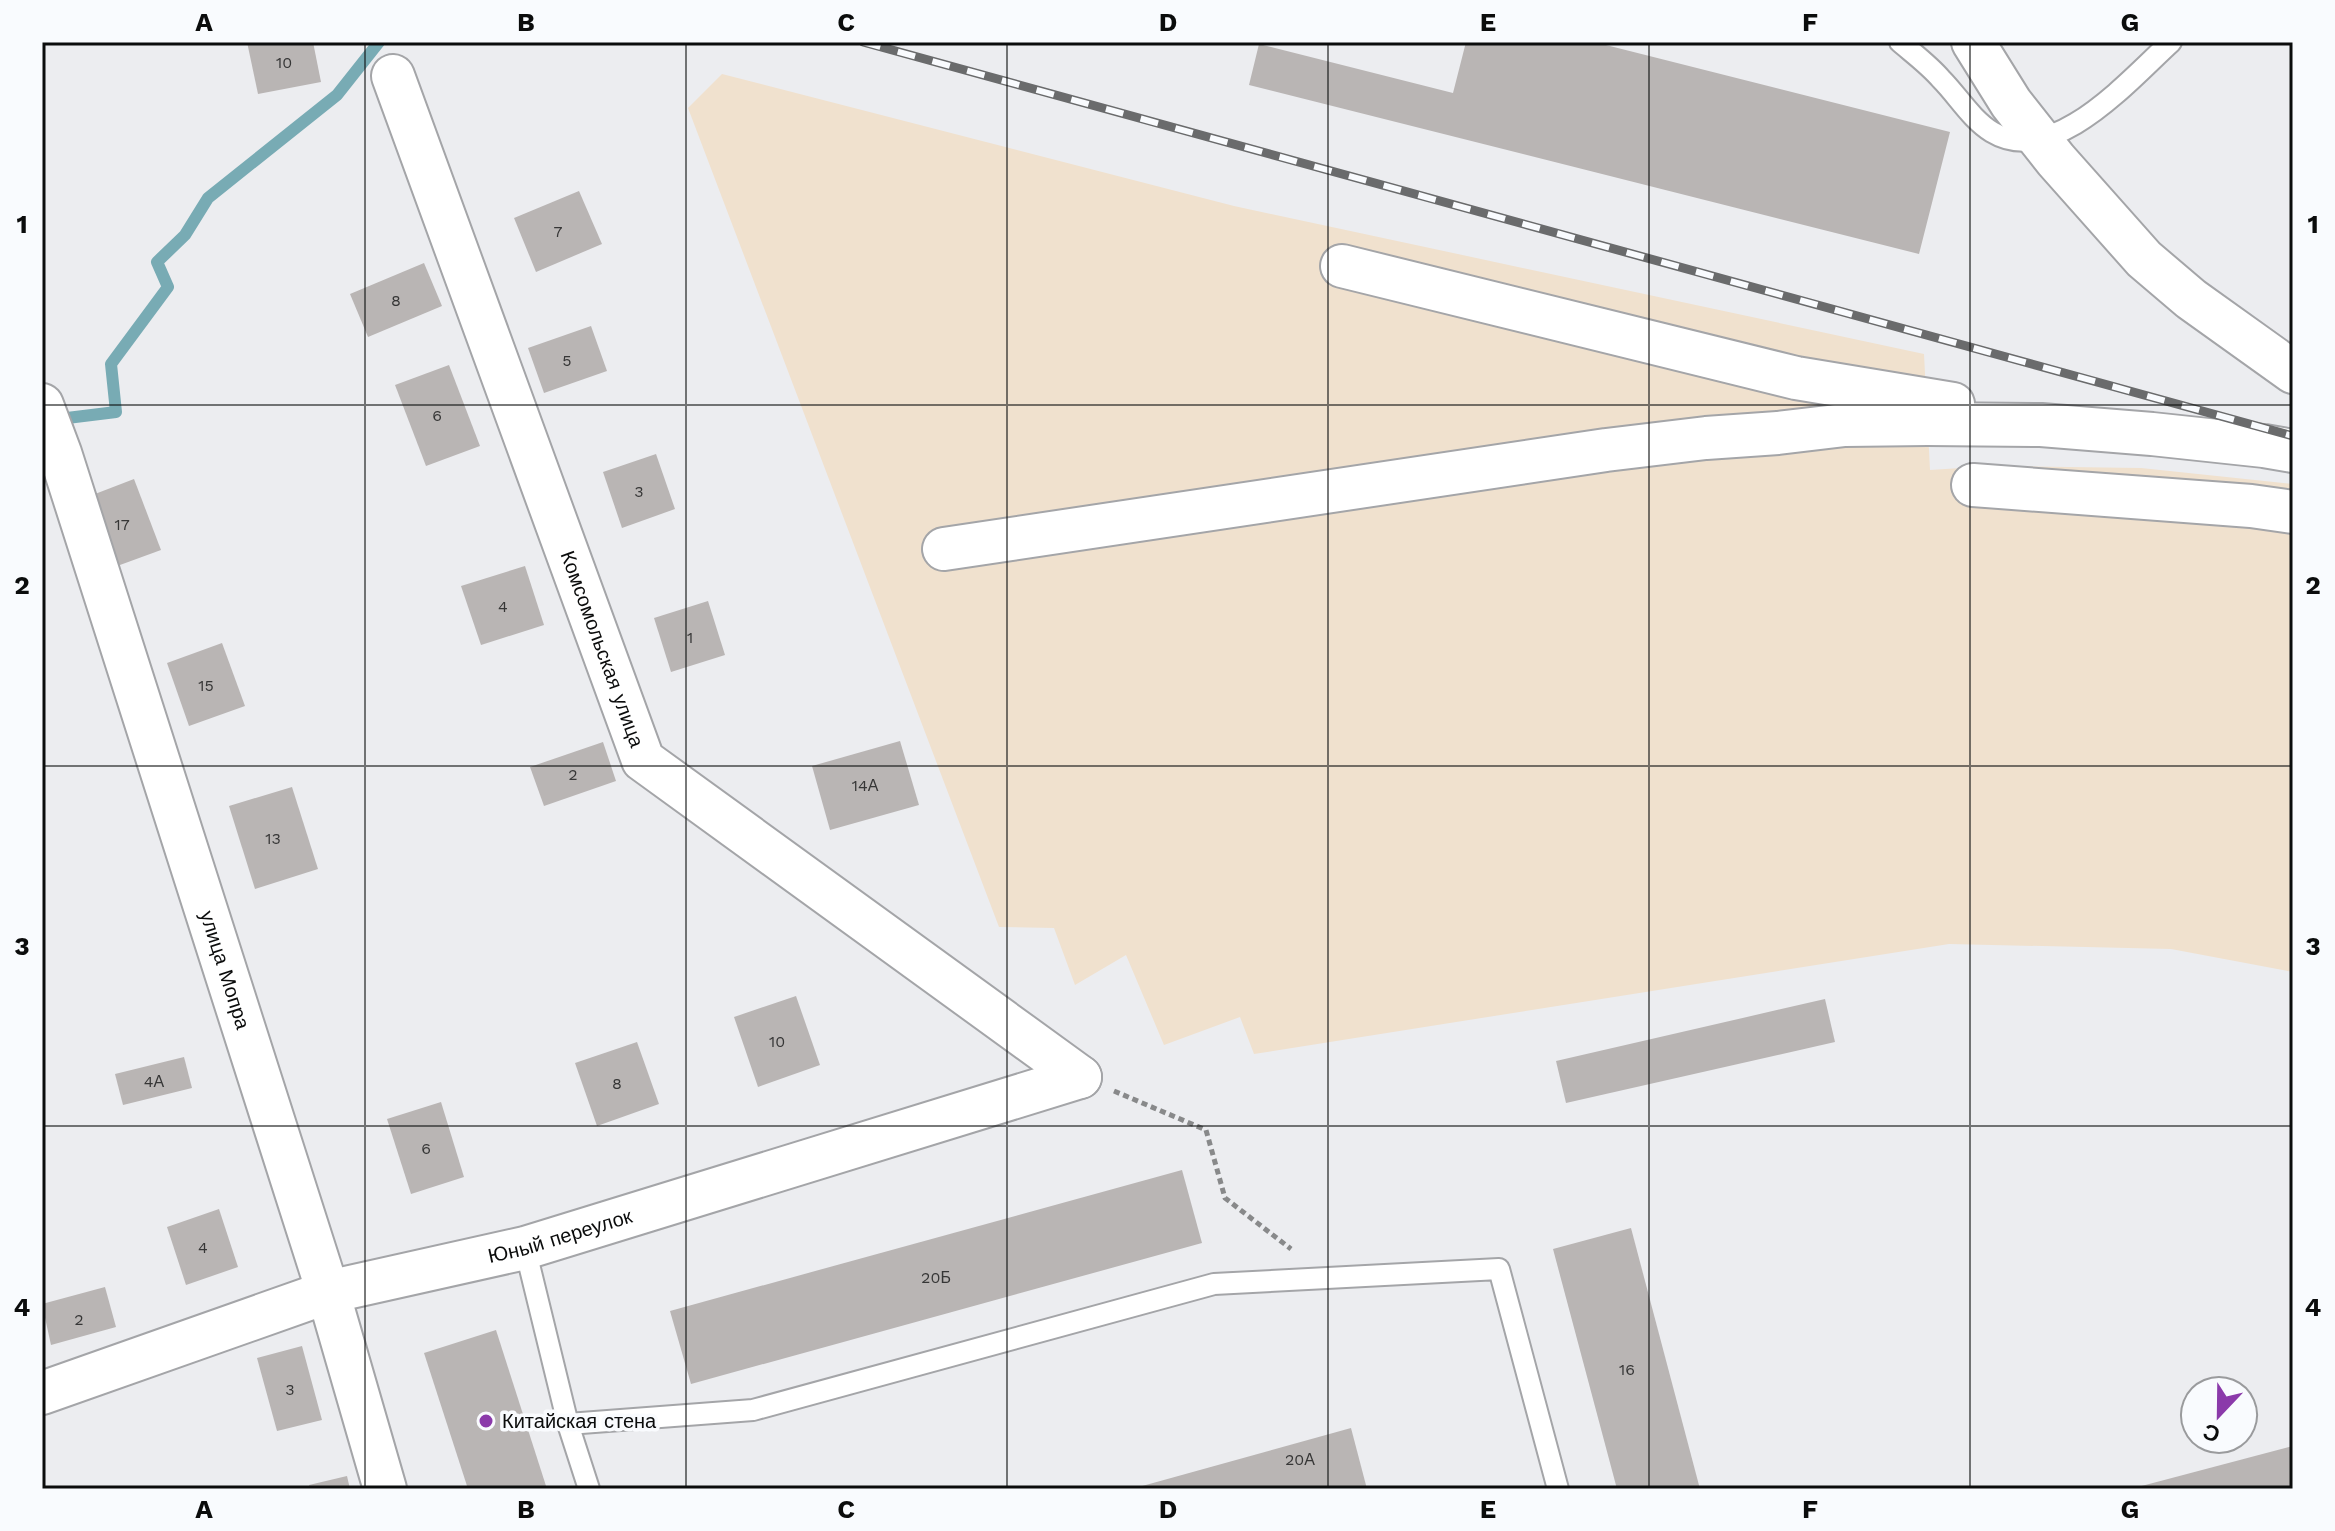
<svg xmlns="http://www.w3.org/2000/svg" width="2335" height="1531" viewBox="0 0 2335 1531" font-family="'Work Sans',sans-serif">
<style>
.industrial{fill:#f0e1ce}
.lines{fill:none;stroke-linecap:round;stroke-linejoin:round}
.stream{stroke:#78abb4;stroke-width:12}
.building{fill:#b9b5b4}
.service-casing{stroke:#a4a5a8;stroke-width:24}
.minor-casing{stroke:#a4a5a8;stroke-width:46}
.path{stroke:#88898a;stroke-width:5;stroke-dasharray:6 4;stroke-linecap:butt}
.service{stroke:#fff;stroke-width:20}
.minor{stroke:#fff;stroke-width:42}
.rail-casing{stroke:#6a6b6c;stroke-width:9}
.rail{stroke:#f9fbfe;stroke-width:6;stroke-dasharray:18;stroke-linecap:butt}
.grid{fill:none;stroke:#0b0c0c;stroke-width:2;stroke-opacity:0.55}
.poi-dot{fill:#8b3aaa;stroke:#f9fbfe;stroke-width:3}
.labels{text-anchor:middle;stroke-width:7;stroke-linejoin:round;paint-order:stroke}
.number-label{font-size:16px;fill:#363636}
.street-label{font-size:20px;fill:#0b0c0c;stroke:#f9fbfe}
.poi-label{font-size:20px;fill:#0b0c0c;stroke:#f9fbfe;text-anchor:start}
.neatline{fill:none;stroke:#0b0c0c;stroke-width:3}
.grid-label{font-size:26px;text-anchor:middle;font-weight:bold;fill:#0b0c0c}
</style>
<rect width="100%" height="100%" fill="#ecedf0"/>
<polygon class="industrial" points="722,74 1234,206 1924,354 1930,470 1992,466 2141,468 2293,484 2293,972 2171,949 1949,944 1254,1054 1240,1017 1164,1045 1126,955 1075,985 1054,928 999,927 688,108"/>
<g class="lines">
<polyline class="stream" points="54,416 59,419 116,412 111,364 168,287 157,262 185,235 208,198 337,95 379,42"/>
</g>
<g class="building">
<polygon points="247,42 313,42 321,82 258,94"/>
<polygon points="1466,42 1594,42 1950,132 1919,254 1249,85 1259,44 1453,93"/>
<polygon points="579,191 602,244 536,272 514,218"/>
<polygon points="424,263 442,306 368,337 350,294"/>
<polygon points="591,326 607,371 544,393 528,348"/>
<polygon points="449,365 480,446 426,466 395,385"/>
<polygon points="656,454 675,509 622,528 603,472"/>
<polygon points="134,479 161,550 109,569 82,499"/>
<polygon points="525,566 544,625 481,645 461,586"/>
<polygon points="708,601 725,655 671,672 654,618"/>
<polygon points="222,643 245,706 189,726 167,663"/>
<polygon points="900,741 919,805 830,830 812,766"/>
<polygon points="603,742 616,781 544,806 530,767"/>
<polygon points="292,787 318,869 255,889 229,806"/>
<polygon points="796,996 820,1065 758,1087 734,1017"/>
<polygon points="1825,999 1835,1042 1566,1103 1556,1061"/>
<polygon points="637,1042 659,1104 597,1126 575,1063"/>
<polygon points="184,1057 192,1088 123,1105 115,1074"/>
<polygon points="441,1102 464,1177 411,1194 387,1119"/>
<polygon points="1182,1170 1202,1243 691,1384 670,1311"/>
<polygon points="219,1209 238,1267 186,1285 167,1227"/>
<polygon points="1631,1228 1700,1489 1617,1489 1553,1249"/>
<polygon points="105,1287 116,1327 51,1345 42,1304"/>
<polygon points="496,1330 547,1489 468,1489 424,1353"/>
<polygon points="302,1346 322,1420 277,1431 257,1358"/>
<polygon points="1351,1428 1367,1489 1135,1489 1135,1488"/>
<polygon points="2293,1446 2293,1489 2135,1489 2134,1488"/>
<polygon points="347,1476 350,1489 310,1489 309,1485"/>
</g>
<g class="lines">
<g class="service-casing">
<g id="service">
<path d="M1900,42c14,12 29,23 41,37 17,17 30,40 51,53 61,37 138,-53 179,-90"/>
<polyline points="525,1248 568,1424 589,1489"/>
<polyline points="568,1424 753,1410 1214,1284 1499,1269 1558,1489"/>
</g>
</g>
<g class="minor-casing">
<g id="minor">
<polyline points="1973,42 2011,103 2056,160 2144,259 2191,299 2293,372"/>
<path id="s1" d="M393,76l250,684 437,317"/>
<polyline points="1342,266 1796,378 1953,404"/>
<path id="s2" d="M42,405l18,48 268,839 57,197"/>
<polyline points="1973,485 2251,506 2293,512"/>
<polyline points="944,549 1606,450 1706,438 1778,433 1845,425 1927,424 2041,425 2152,434 2264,446 2293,451"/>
<path id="s3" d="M42,1393l286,-101 197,-44 555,-171"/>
</g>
</g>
<polyline class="path" points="1114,1091 1206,1130 1225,1198 1291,1249"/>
<use href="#service" class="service"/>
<use href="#minor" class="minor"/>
<g class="rail-casing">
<polyline id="rail" points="863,42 2293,436"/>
</g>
<use href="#rail" class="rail"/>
</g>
<path class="grid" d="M365,42v1447M686,42v1447M1007,42v1447M1328,42v1447M1649,42v1447M1970,42v1447M42,405h2251M42,766h2251M42,1126h2251"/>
<circle class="poi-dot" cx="486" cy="1421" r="8"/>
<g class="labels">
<g class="number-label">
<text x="284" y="68">10</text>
<text x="558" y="237">7</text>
<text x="396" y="306">8</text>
<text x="567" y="366">5</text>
<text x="437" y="421">6</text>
<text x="639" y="497">3</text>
<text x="122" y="530">17</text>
<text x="503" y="612">4</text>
<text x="690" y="643">1</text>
<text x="206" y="691">15</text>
<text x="573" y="780">2</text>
<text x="865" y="791">14А</text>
<text x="273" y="844">13</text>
<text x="777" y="1047">10</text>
<text x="154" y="1087">4А</text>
<text x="617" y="1089">8</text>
<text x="426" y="1154">6</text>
<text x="203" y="1253">4</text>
<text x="936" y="1283">20Б</text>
<text x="79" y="1325">2</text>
<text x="1627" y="1375">16</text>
<text x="290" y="1395">3</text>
<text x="1300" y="1465">20А</text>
</g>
<g class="street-label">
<text dy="7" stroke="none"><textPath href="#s1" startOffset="610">Комсомольская улица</textPath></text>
<text dy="7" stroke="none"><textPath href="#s2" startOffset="594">улица Мопра</textPath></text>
<text dy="7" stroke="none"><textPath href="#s3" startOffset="542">Юный переулок</textPath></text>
</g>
<g class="poi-label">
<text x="502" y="1428">Китайская стена</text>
</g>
</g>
<rect width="2335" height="1531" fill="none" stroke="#f9fbfe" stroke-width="88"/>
<g transform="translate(2219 1415) rotate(202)"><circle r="38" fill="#f9fbfe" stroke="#9a9b9d" stroke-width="2"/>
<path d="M0-6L14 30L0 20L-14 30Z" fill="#8b3aaa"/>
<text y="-12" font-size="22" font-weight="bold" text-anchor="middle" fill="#0b0c0c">С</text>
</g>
<rect x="44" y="44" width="2247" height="1443" class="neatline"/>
<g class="grid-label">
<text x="204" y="31">A</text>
<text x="526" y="31">B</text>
<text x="846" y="31">C</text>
<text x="1168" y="31">D</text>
<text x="1488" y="31">E</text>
<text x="1810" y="31">F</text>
<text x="2130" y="31">G</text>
<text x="22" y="233">1</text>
<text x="2313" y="233">1</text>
<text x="22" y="594">2</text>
<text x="2313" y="594">2</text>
<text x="22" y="955">3</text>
<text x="2313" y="955">3</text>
<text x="22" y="1316">4</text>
<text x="2313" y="1316">4</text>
<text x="204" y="1518">A</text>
<text x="526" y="1518">B</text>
<text x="846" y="1518">C</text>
<text x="1168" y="1518">D</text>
<text x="1488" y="1518">E</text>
<text x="1810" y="1518">F</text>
<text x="2130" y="1518">G</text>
</g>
</svg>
